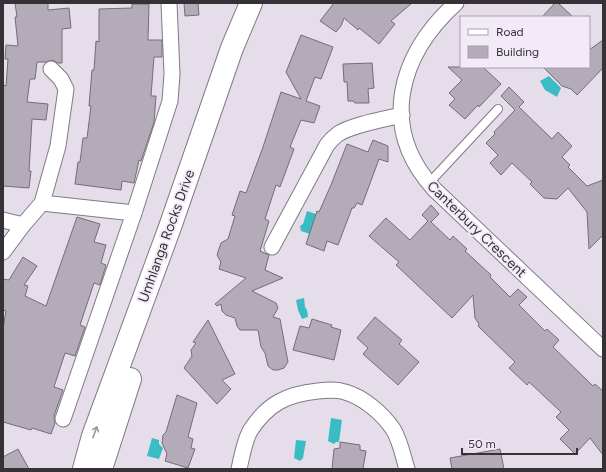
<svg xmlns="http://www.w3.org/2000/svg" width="606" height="472" viewBox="0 0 606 472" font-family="Figtree,sans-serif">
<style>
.water{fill:#3abcc4}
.building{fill:#b3abb8;stroke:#746d79}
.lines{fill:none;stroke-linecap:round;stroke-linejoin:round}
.lane-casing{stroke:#827a86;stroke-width:10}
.street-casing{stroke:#827a86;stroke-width:17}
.secondary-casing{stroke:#827a86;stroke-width:24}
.lane{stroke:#fff;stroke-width:8}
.street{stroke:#fff;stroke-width:15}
.secondary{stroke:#fff;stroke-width:22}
.oneway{stroke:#9a989a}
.labels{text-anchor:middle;stroke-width:4;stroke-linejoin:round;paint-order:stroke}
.street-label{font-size:14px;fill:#353136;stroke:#f3eaf8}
</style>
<rect width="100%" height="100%" fill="#e6ddeb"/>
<g class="water">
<polygon points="549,76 561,88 557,97 545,90 540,81"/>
<polygon points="307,211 316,214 310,234 301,231 300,226 303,224"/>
<polygon points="304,298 305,307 307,310 308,317 302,319 298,310 296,300"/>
<polygon points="331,418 342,420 339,442 336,442 334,444 328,441"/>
<polygon points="152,438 159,440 159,444 163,448 159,459 147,456"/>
<polygon points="296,440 306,441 303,458 300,461 294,458"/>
</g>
<g class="building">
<polygon points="15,3 48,3 48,10 69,8 71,28 62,29 62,63 57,63 53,60 45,62 37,62 35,79 30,79 27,102 48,104 46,120 32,119 29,171 31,171 29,188 3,186 3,85 6,86 8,59 5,59 6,45 18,46 15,17 17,17"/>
<polygon points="184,3 198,3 199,15 185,16"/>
<polygon points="334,3 412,3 391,21 395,24 379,44 359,28 358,30 344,18 341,26 336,32 320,21"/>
<polygon points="555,3 558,3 573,17 542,17"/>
<polygon points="132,4 149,4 148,40 162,40 162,57 154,57 151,96 156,96 154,122 141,161 139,160 134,183 122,181 121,190 75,184 78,162 80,162 83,138 87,138 91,106 89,106 92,70 94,70 96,41 99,42 99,9 132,8"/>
<polygon points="301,35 333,47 321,79 315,77 306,101 320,106 314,123 301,120 290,147 294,149 280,187 276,185 265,219 269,221 260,251 269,255 265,270 283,278 252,291 276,303 278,308 273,317 280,319 288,362 284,368 278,370 273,370 268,366 265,353 261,347 258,330 240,330 237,326 235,318 226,315 222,311 221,304 217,306 215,304 246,278 219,269 221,262 217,255 221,243 228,239 235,216 232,215 240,191 246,193 263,147 281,92 301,99 286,72"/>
<polygon points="603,40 603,68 577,95 571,89 562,86 543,67 589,67 589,50"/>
<polygon points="372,63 374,88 368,89 369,103 355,103 353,101 348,101 347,82 344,82 343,64"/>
<polygon points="448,67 483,67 501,84 479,107 478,105 465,119 449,105 455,99 449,93 462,80"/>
<polygon points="509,87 524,102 519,107 552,139 558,132 572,146 562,157 570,165 568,167 587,186 603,180 603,235 589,249 587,212 568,188 557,199 544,198 530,184 532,182 512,163 501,175 490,163 498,155 486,143 495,134 494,132 515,110 501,96"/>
<polygon points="373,140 388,146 388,162 379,159 362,205 357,203 354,208 352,208 338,245 327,241 324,251 306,244 317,211 319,212 331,185 347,144 368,152"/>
<polygon points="431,205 439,214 431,222 450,240 453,236 467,249 465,251 491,275 490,277 510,297 518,289 527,297 519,305 545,331 547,329 559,340 553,347 593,386 595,384 603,391 603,455 590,438 575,454 560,439 569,430 556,417 561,412 529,382 527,385 509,368 515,362 478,326 479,324 475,318 473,295 452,318 396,265 399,262 369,236 386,218 410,240 428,221 422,215"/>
<polygon points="77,217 100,224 94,242 106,245 101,263 106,265 100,285 94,283 80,325 85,327 75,356 65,353 54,387 63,390 54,416 55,423 51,434 32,428 31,430 3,422 3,328 6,311 3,310 3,279 9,280 23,257 37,266 24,285 28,286 25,296 46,306"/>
<polygon points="375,317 402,340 399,344 419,362 398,385 363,354 368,348 357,338"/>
<polygon points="312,319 332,325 331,327 341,330 334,360 293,350 300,326 309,328"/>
<polygon points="208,320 235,374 222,380 231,389 217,404 184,368 192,356 191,350 196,343 193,342"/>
<polygon points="177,395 197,403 188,437 193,439 191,448 195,449 188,468 165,461 167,454 162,443 163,435 166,432"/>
<polygon points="340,442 360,445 360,450 366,451 363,469 332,469 334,449 340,448"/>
<polygon points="18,449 29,469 3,469 3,457"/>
<polygon points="500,449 504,469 452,469 450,458"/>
</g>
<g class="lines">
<g class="lane-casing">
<polyline id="lane" points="429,183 498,109"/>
</g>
<g class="street-casing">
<g id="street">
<path d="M456,3c-57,52 -78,124 -22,186l169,160"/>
<polyline points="42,203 134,213"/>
<polyline points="3,220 23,225"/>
<path d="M272,247l55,-102c3,-4 7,-8 11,-11 13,-9 47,-15 64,-19"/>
<polyline points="3,252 23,225 42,203 58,146 66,89 61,79 51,69"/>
<polyline points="63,419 134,213 170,101 172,74 169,3"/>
<path d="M239,469c3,-13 5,-27 11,-38 17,-27 37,-37 68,-40 9,-1 18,-2 27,1 18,5 37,21 48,37 7,11 10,27 14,40"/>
</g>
</g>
<g class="secondary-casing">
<g id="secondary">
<polyline points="84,469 93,436 170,227 232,48 251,3"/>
<polyline points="101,469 130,379"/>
</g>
</g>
<use href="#lane" class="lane"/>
<use href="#street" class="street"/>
<use href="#secondary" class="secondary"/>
</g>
<defs><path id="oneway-shaft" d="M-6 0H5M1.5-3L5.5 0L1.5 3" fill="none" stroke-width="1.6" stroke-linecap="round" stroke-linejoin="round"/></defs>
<use class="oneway" href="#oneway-shaft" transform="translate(95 432) rotate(-70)"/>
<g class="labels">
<g class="street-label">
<text transform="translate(477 229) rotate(44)" y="5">Canterbury Crescent</text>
<text transform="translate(166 236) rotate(-70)" y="5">Umhlanga Rocks Drive</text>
</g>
</g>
<rect width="606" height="472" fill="none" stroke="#353136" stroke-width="8"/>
<rect x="460" y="16" width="130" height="52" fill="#f3eaf8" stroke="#a7a0aa"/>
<rect x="468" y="29" width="20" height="6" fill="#ffffff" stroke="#a7a0aa"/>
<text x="496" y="36" font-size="12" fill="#353136">Road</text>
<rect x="468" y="46" width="20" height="12" fill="#b3abb8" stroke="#a7a0aa"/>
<text x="496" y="56" font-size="12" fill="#353136">Building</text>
<path d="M462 448v6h115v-6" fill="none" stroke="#353136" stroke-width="2"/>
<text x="468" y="448" font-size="12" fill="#353136" stroke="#f3eaf8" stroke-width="3" paint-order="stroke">50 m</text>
</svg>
